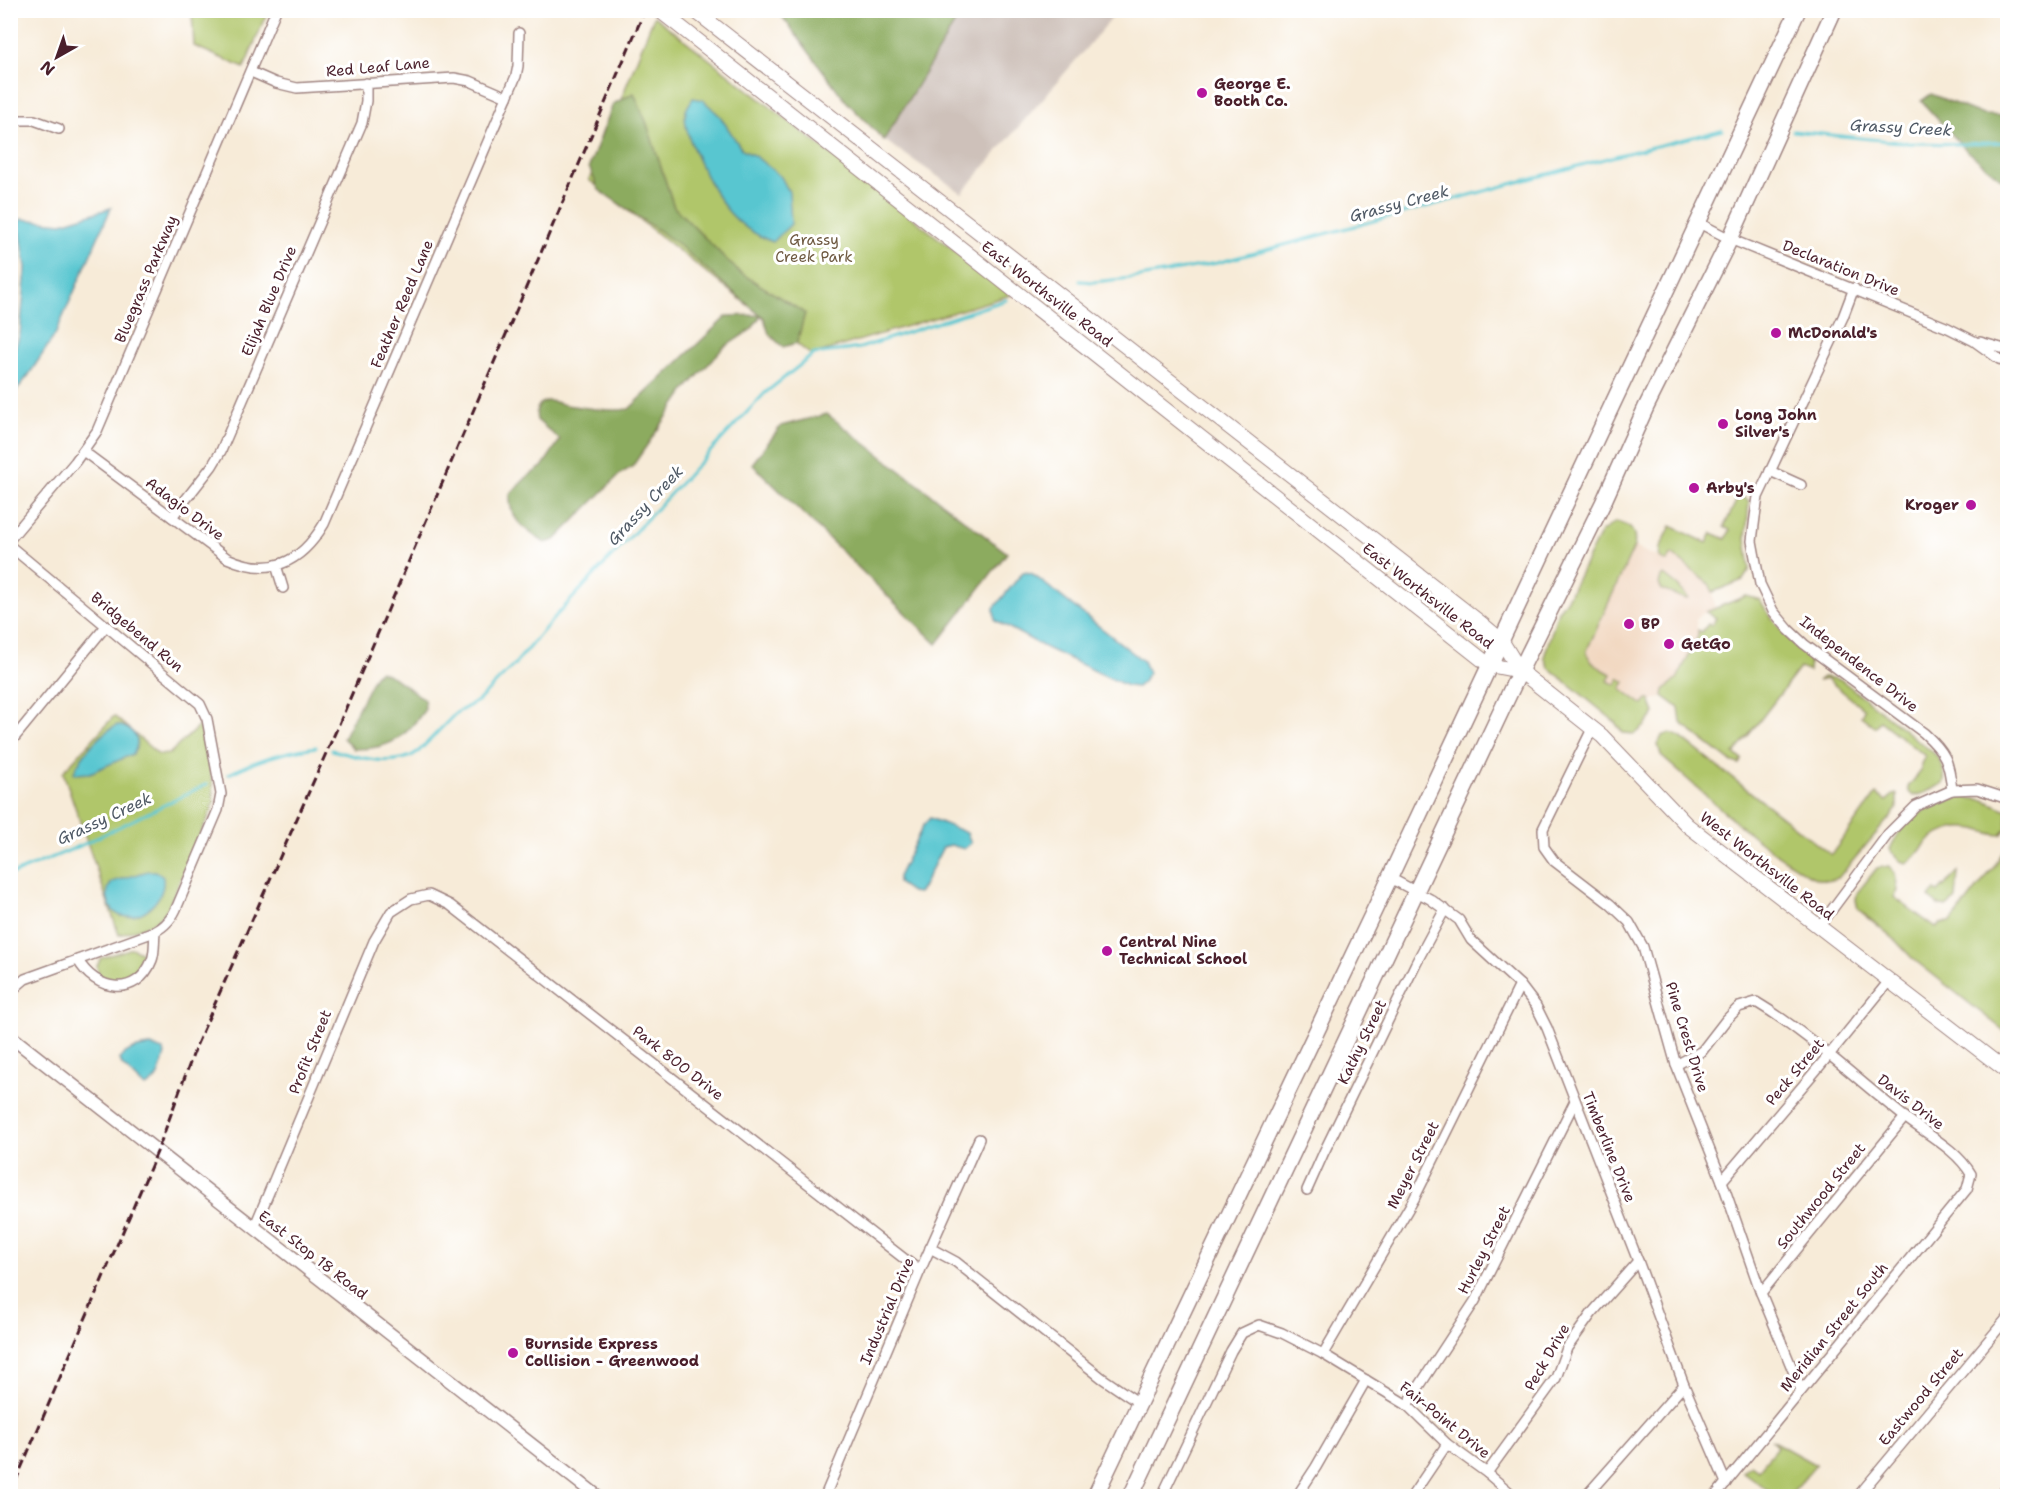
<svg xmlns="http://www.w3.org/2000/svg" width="2018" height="1507" viewBox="0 0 2018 1507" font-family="'Shantell Sans',sans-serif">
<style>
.built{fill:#f1d5bd}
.industrial{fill:#cec1ba}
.green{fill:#b0c66a;stroke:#7d724a;stroke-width:1.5}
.forest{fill:#8cab5e;stroke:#6b6544;stroke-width:1.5}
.water{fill:#59c6d0;stroke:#52727e;stroke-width:1.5}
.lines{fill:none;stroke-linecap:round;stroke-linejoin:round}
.stream{stroke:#59c6d0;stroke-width:3}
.minor-casing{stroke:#a08582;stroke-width:12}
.tertiary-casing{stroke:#a08582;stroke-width:15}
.secondary-casing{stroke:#a08582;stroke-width:16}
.primary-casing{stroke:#a08582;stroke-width:18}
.minor{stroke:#fff;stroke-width:9}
.tertiary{stroke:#fff;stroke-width:12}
.secondary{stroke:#fff;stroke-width:14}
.primary{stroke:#fff;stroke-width:15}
.rail{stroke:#4a1f2b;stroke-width:3;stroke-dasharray:9 4.5;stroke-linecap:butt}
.poi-dot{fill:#b5179e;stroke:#fff;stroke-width:2}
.labels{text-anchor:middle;stroke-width:6;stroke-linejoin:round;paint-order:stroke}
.street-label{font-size:15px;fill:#4a1f2b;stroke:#fff}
.poi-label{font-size:15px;font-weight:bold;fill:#4a1f2b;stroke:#fff;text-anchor:start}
.park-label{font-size:15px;fill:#6e5941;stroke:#fff}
.water-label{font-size:16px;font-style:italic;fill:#4f5965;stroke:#fff}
</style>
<rect width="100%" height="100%" fill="#fff"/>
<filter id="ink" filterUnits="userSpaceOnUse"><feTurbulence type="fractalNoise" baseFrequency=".0167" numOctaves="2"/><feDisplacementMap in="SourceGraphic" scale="12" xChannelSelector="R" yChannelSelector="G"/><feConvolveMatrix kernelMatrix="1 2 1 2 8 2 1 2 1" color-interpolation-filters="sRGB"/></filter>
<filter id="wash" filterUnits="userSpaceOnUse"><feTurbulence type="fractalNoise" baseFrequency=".008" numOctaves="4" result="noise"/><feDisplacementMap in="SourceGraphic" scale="24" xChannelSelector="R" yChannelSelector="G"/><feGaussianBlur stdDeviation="1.35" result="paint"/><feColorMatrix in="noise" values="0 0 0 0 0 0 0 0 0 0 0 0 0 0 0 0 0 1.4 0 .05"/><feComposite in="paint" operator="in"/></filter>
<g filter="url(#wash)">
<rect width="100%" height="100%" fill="#f7ebd8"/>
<polygon class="built" points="1634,547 1667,561 1671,553 1709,584 1713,592 1715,609 1699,615 1696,619 1698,636 1677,679 1664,690 1663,696 1643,705 1621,689 1624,684 1615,686 1607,681 1611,674 1589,660 1586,654"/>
<polygon class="industrial" points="961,11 1118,11 962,193 884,140 958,18"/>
<g class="green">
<polygon points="228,10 268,11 244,68 194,46 192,13"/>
<polygon points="654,16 1011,295 811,355 589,180"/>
<polygon points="1739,495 1749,501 1746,538 1750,569 1743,580 1713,592 1709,584 1672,554 1667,562 1659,558 1660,548 1671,526 1707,543 1712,533 1726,539 1730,530 1724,527"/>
<path d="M1616,522c14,3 21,9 18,25l-47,103c0,13 14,18 24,24l-3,7 8,4 3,-7 6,4 -4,7 22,16 4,-5h3l5,13 -10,13 -10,8 -12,-1 -9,-12 -65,-53 -5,-11 14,-46 10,-14 33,-65z"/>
<polygon points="1664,575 1678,586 1688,598 1685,599 1662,590 1659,584 1661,577"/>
<path d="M1746,596l14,4c13,23 29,40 50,57l-1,15 -9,-4 -66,86 8,5 -3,5 -9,-3 -49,-38 -2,-15 -16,-12 1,-6 13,-11 21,-43v-6l4,2 6,-8 4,1 4,-7 -10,-6z"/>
<path d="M1823,677l17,2 96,76c6,9 11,18 7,29l-19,9 -11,3 -4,-4 -1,-5 13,-16v-7l4,-8 -45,-35 -5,6 -14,-11 3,-7 -37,-30 -9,2z"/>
<path d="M114,716l45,39 10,-1 31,-29 13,59 1,20 -46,104c-13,19 -28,20 -49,27l-56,-163z"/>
<path d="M1670,733l10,4 151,118 45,-61 10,7 10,-8 1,1v15l-58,68c-6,3 -11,5 -18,3 -13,-3 -25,-13 -36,-20 -44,-30 -83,-69 -124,-104l-3,-12 4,-8z"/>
<path d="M1962,797l22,3 23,10v18l-6,7c-12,0 -20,-6 -32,-7 -16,-2 -35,6 -46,19 -5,6 -8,12 -16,16l-7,-2 -10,-12c13,-32 39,-44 72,-52z"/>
<polygon points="2007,845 2007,1033 1912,958 1893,938 1858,909 1856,900 1857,893 1877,868 1889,866 1895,873 1898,891 1894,897 1936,928 1941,923 1951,922 1994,867"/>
<polygon points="1958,872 1956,899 1946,907 1938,905 1929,897 1935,890 1938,892"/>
<path d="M132,948l9,4c11,22 -28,35 -43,22l-1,-8 4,-8z"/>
<polygon points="1771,1440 1816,1465 1789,1496 1776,1496 1743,1472 1751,1465 1758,1470 1777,1447"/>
</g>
<g class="forest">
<polygon points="778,11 961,11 958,18 884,140 845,100"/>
<path d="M634,93l13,31 27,83 65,65 66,41 -8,30 -14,4 -14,-13 -5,-16 -3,-3 -9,14 -29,19 -37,41 -54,78 -12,7 -65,66 -10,3c-19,-13 -37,-23 -35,-49l18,-18 14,-9 18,-27 -23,-20c-2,-9 0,-17 10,-19 6,-1 13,3 19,4 21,3 43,7 63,4l98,-93 33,-1 -86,-74 -75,-51 -10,-23 24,-63z"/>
<polygon points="1931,94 1983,115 2007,116 2007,183 1968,152 1921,101"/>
<polygon points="827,414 1007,553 937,644 752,464 781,426"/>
<path d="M380,671l13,6 31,22 1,10c-20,29 -34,40 -71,40l-11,-11 32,-63z"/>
</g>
<g class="water">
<path d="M693,98l10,2 17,16 22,34 13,6 26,21 8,15 2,32 -18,18c-16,-6 -32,-16 -43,-29 -15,-17 -50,-80 -44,-102 1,-4 5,-9 7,-13z"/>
<polygon points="111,208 55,335 28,376 11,397 11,359 20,334 26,268 19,222 21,219 62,223"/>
<polygon points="1023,572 1031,573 1143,661 1148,673 1143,682 1137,687 1127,686 1046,648 995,620 994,608"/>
<path d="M117,725c16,3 26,14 16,29l-43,19 -15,1 -1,-2c8,-18 25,-38 43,-47z"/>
<polygon points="930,818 967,833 971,843 964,849 951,845 943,847 922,888 918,893 911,892 898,883 898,877 923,826"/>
<path d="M148,871h7l8,6c5,32 -47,58 -55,23 -2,-8 0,-12 4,-18z"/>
<path d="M151,1046l12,4 2,4c-4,13 -6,28 -20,33l-23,-22 -2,-6c5,-10 21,-12 31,-13z"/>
</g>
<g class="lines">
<g class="stream">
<polyline points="1793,131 1909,143 1964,144 2008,142"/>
<polyline points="1080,281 1094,282 1140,277 1217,263 1619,155 1722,130"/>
<path d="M332,750c24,7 65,19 87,1l37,-38 22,-12 36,-36 40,-47 211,-225 49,-39 46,-6 146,-48"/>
<path d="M229,774c29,-15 55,-22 87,-27"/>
<polyline points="10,875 80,846 207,784"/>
</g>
</g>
</g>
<g filter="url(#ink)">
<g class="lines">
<g class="minor-casing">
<g id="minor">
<polyline points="251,72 276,83 297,88 454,78 470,81 507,97"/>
<polyline points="10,120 34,120 59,129"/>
<polyline points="1697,222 1730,239 1948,328 1974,341 1999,359 2008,362"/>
<path d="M1854,288l-11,29 -85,180 -3,20 -3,24 8,43 13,27 16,19 15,14 120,89c22,20 25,28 28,57"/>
<polyline points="1980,342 2008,350"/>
<path d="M83,451l144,107c43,19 73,6 97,-34l192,-448 2,-10 1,-33"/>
<polyline points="1770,471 1801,485"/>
<polyline points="172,517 212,466 221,451 362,123 366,101 366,83"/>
<polyline points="10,539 75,462 97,431 276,10"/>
<path d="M10,546l190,158 7,15 14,75 -3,16 -42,99c-6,13 -14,20 -27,25l-124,45 -15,13"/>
<polyline points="276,565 283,588"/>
<polyline points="1593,727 1543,829 1544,847 1554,861 1610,904 1629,922 1643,947 1676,1065 1722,1181 1761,1293 1801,1390"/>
<polyline points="10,743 106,626"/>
<polyline points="1390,878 1430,899 1459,920 1471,940 1520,985 1536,1006 1547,1028 1638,1261 1684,1385 1726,1483"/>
<polyline points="1819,927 1888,834 1916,806 1952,790 1977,789 2008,799"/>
<path d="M78,960c17,31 59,39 74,0 3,-8 2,-19 3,-28"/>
<path d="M1676,1065l26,-14 24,-31 13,-13 17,-5c55,33 100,77 150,116 22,17 51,32 65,56l-4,15 -252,307"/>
<polyline points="1722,1181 1829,1055 1889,981"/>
<polyline points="1307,1190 1324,1152 1416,963 1445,909"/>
<polyline points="254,1228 374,941 391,912 411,899 429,895 450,905 920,1271"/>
<polyline points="930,1248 956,1262 1102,1378 1139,1403"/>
<polyline points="1761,1293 1905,1117"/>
<polyline points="1323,1354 1414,1199 1520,985"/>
<polyline points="1407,1405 1475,1301 1575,1101"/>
<polyline points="1487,1473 1556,1378 1567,1348 1592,1313 1638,1261"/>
<polyline points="825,1496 920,1271 979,1139"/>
<polyline points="1162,1496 1231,1351 1242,1333 1259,1325 1282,1333 1323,1354 1407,1405 1447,1444 1487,1473 1514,1496"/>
<polyline points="1297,1496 1316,1467 1366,1380"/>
<polyline points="1412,1496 1447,1444"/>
<polyline points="1586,1496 1684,1385"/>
<polyline points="1858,1496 2008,1317"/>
<polyline points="1999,1496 2008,1486"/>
</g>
</g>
<g class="tertiary-casing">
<polyline id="tertiary" points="10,1036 597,1496"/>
</g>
<g class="secondary-casing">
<g id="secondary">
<polyline points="659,10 1489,665 1520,671"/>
<polyline points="694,10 1482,624 1501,640 1520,671 1602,736 1687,825 2008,1072"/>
</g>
</g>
<g class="primary-casing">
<g id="primary">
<polyline points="1095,1496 1382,894 1798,10"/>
<polyline points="1131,1496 1520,671 1603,503 1646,407 1730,239 1834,10"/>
</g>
</g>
<use href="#minor" class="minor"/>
<use href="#tertiary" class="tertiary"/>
<use href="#secondary" class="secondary"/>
<use href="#primary" class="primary"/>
<polyline class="rail" points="10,1494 157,1152 197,1044 339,724 645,10"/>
</g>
</g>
<g class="poi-dot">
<circle cx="1202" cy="93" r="6"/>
<circle cx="1776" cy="333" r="6"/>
<circle cx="1723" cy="424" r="6"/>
<circle cx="1694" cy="488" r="6"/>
<circle cx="1971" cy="505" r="6"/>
<circle cx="1629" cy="624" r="6"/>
<circle cx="1669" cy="644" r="6"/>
<circle cx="1107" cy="951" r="6"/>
<circle cx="513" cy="1353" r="6"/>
</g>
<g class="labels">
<g class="street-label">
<text transform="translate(378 67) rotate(-5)" y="5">Red Leaf Lane</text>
<text transform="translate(1841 268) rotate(22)" y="5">Declaration Drive</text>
<text transform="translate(146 279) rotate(-67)" y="5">Bluegrass Parkway</text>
<text transform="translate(1047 294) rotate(38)" y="5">East Worthsville Road</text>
<text transform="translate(269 301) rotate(-67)" y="5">Elijah Blue Drive</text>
<text transform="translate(402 304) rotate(-67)" y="5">Feather Reed Lane</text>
<text transform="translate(185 509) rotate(37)" y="5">Adagio Drive</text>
<text transform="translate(1428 596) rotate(38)" y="5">East Worthsville Road</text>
<text transform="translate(137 632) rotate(40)" y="5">Bridgebend Run</text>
<text transform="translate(1859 664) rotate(38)" y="5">Independence Drive</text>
<text transform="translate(1767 866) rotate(38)" y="5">West Worthsville Road</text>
<text transform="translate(1687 1037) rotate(73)" y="5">Pine Crest Drive</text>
<text transform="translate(1362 1042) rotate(-64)" y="5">Kathy Street</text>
<text transform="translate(310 1052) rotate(-68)" y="5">Profit Street</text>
<text transform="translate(678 1063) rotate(38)" y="5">Park 800 Drive</text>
<text transform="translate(1795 1072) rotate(-50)" y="5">Peck Street</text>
<text transform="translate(1911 1102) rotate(38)" y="5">Davis Drive</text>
<text transform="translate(1609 1147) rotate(68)" y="5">Timberline Drive</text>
<text transform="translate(1413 1165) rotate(-63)" y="5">Meyer Street</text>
<text transform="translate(1821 1196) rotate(-51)" y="5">Southwood Street</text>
<text transform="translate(1484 1250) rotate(-63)" y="5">Hurley Street</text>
<text transform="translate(313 1255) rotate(38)" y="5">East Stop 18 Road</text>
<text transform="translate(887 1311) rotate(-67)" y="5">Industrial Drive</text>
<text transform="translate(1834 1327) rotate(-51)" y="5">Meridian Street South</text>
<text transform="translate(1547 1357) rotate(-60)" y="5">Peck Drive</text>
<text transform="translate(1921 1397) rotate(-50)" y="5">Eastwood Street</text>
<text transform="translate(1445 1420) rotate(39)" y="5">Fair-Point Drive</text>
</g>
<g class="poi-label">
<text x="1214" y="89">George E.<tspan x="1214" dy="17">Booth Co.</tspan></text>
<text x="1788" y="338">McDonald's</text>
<text x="1735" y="420">Long John<tspan x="1735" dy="17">Silver's</tspan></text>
<text x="1706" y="493">Arby's</text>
<text x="1959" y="510" text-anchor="end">Kroger</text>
<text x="1641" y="629">BP</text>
<text x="1681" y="649">GetGo</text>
<text x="1119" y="947">Central Nine<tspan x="1119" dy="17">Technical School</tspan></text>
<text x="525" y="1349">Burnside Express<tspan x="525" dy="17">Collision - Greenwood</tspan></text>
</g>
<g class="park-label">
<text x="814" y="245">Grassy<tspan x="814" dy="17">Creek Park</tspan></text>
</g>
<g class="water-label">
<text transform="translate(1901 127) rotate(3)" y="6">Grassy Creek</text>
<text transform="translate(1399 203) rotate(-15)" y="6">Grassy Creek</text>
<text transform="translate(645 505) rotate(-47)" y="6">Grassy Creek</text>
<text transform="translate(104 818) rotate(-25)" y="6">Grassy Creek</text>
</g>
</g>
<rect width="2018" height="1507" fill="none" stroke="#fff" stroke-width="36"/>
<g transform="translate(57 57) rotate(220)" stroke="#ffffff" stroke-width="4.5" paint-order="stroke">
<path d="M0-4.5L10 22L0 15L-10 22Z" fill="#4a1f2b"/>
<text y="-9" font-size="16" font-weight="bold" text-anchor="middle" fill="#4a1f2b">N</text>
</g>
</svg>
